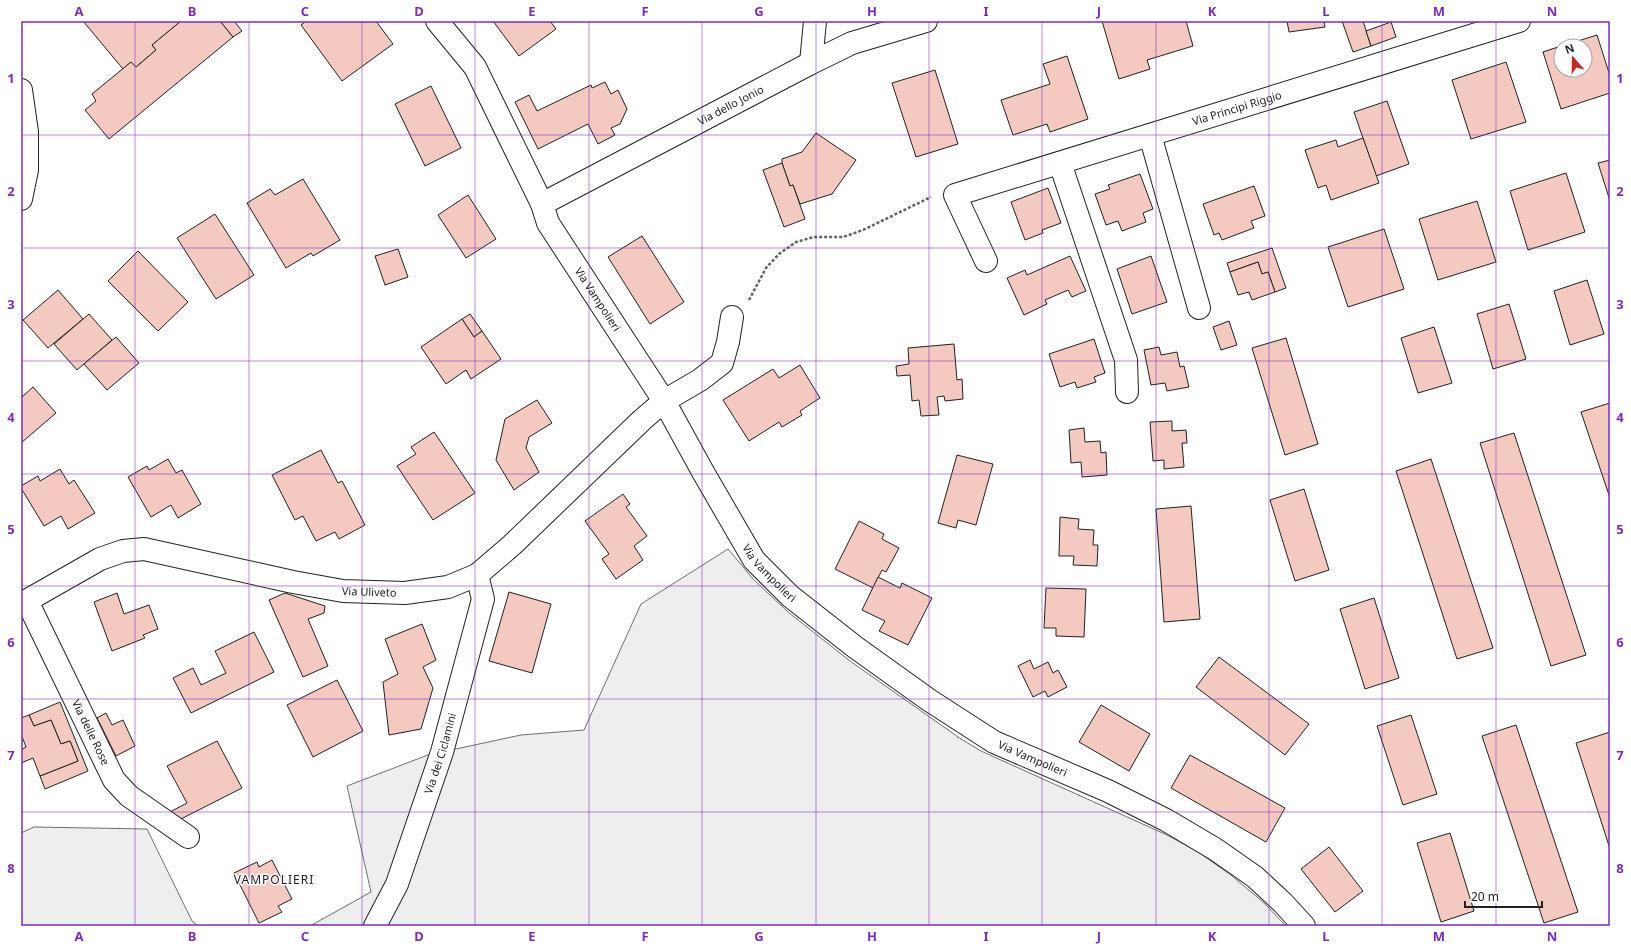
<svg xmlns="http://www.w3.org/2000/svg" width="1631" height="947" viewBox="0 0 1631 947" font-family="'Noto Sans',sans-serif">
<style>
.green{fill:#eee;stroke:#6f6f6f}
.building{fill:#f3c9c0;stroke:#222}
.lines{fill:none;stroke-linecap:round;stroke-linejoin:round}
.street-casing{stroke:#222;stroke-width:24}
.secondary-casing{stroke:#222;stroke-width:24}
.path{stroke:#646464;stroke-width:2.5;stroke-dasharray:3 2;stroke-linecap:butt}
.street{stroke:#fff;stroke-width:22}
.secondary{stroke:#fff;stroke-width:22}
.grid{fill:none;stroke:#7b2cbf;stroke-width:1;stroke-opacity:0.55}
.labels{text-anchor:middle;stroke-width:3;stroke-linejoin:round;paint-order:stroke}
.street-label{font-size:11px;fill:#222;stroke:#fff}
.neighbourhood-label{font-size:12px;letter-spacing:1px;fill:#222;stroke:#fff}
.neatline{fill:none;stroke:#7b2cbf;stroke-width:1.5}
.grid-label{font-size:13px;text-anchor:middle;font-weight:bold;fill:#7b2cbf}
</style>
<rect width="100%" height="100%" fill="#fff"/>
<g class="green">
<polygon points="728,549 753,579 788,612 850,661 961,739 981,751 1167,835 1198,852 1231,875 1264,903 1286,926 381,926 451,750 521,735 584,730 641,604"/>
<polygon points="433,753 389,887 368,926 310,926 371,892 347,786"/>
<polygon points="34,827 147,829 192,921 198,926 21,926 21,833"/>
</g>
<g class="building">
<polygon points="83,21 181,21 152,45 156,50 136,67 131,62 123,69"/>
<polygon points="181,21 220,21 233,37 109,139 85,110 96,101 92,94 131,62 136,67 156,50 152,45"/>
<polygon points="220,21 234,21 242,31 233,37"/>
<polygon points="306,21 376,21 393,44 342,81 301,25"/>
<polygon points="493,21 550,21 556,29 519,56"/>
<polygon points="1102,21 1186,21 1193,46 1147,60 1150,69 1119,79"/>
<polygon points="1287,21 1324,21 1325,27 1289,32"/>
<polygon points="1342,21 1363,21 1371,46 1353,52"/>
<polygon points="1391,22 1396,37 1371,46 1366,31"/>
<polygon points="1597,35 1610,76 1610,93 1561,109 1543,52 1561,46 1561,70 1585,70 1585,46 1562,46"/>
<polygon points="1067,56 1088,119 1050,132 1047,124 1013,135 1001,100 1050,84 1043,64"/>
<polygon points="1506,62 1526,122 1471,139 1452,80"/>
<polygon points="935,70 958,144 916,157 892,83"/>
<polygon points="605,82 611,94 618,90 627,109 620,124 611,128 615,135 598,144 588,124 538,149 515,102 529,95 537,111 591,85 592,88"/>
<polygon points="431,86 461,148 425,166 395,104"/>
<polygon points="1387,101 1409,164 1376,176 1354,112"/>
<polygon points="816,133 856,160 832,194 800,204 793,185 790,186 782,163 782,159 802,152"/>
<polygon points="1363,138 1379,183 1331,200 1326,185 1318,188 1305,150 1336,140 1338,147"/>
<polygon points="1610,160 1610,201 1598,163"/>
<polygon points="782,163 790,186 793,185 805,219 784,227 763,170"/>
<polygon points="1566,173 1585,232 1528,250 1510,191"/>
<polygon points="1140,174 1153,209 1143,213 1146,222 1122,231 1118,221 1106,225 1095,194 1110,189 1108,185"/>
<polygon points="303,179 340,240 313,256 311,253 286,268 247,203 270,189 275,195"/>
<polygon points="1254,186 1265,216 1251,221 1254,228 1222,240 1219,233 1214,235 1203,204"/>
<polygon points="1048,188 1061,223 1042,230 1043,233 1025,240 1011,202"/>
<polygon points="468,195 496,239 466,258 438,215"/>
<polygon points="1477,201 1496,262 1438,280 1419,219"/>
<polygon points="215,214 254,275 216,299 177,238"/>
<polygon points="1384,229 1404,289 1348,307 1328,247"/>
<polygon points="642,236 684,302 650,324 608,257"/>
<polygon points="1272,248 1286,288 1275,292 1268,272 1262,274 1258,262 1230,272 1227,263"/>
<polygon points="398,249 408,277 385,285 375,256"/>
<polygon points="138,251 188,302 158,331 108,281"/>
<polygon points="1070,256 1086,291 1072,297 1068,290 1045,300 1047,304 1024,315 1007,278 1025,270 1027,275"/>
<polygon points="1151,256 1167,302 1132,314 1117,269"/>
<polygon points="1258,262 1262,274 1268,272 1275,292 1252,300 1249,292 1238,295 1230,272"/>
<polygon points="1587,280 1604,334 1570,345 1554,291"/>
<polygon points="58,290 83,319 48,348 23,320"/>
<polygon points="1509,304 1526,359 1493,369 1477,314"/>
<polygon points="89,314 112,340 77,370 54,344"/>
<polygon points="470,314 482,331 474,337 462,319"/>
<polygon points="462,319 474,337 482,331 501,359 471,379 466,370 446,384 421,347"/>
<polygon points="1229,321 1237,345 1221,350 1213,327"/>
<polygon points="1434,327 1452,383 1418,393 1401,338"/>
<polygon points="116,337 139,363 107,390 84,364"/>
<polygon points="1286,338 1318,444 1285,455 1252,348"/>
<polygon points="1094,339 1105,373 1094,377 1096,382 1077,388 1075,382 1060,387 1049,354"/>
<polygon points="954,344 957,380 962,379 963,399 945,401 944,396 937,397 939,415 921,416 919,400 912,401 910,375 897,376 896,366 909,364 908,348"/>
<polygon points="1159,347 1161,355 1177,352 1180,367 1184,366 1189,387 1167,391 1165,383 1151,385 1144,350"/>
<polygon points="800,365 820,398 800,411 802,415 782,427 779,422 749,441 723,400 773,369 779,378"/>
<polygon points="33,387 56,413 21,443 21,398"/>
<polygon points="537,400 552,423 529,437 526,448 539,472 514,490 496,460 505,419"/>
<polygon points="1610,403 1610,498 1581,412"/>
<polygon points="1172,421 1172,431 1186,430 1187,443 1182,443 1184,467 1164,469 1164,460 1153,461 1150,422"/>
<polygon points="1084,428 1085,442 1100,441 1101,453 1106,452 1107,475 1082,477 1081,462 1071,463 1069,430"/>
<polygon points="434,432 475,493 433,520 397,466 416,454 411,447"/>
<polygon points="1514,433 1586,655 1551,666 1480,443"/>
<polygon points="321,450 338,483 342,481 365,525 339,539 335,532 316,541 303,516 295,520 272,475"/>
<polygon points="957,455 993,464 976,525 958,520 956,528 938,523"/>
<polygon points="168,459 176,473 182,470 201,504 178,518 171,505 151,517 128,477 147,466 149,470"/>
<polygon points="1431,459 1493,648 1457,659 1396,471"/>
<polygon points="60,469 69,484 74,480 95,513 68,529 61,516 44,526 21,488 21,486 38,476 40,481"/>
<polygon points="1304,489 1329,570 1295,581 1270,500"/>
<polygon points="623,494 630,504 626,507 647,536 634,546 643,560 616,579 602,559 609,554 585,521"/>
<polygon points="1191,506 1200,619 1164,622 1156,509"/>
<polygon points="1060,517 1079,519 1078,529 1094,530 1093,545 1098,545 1097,566 1073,565 1074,556 1059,556"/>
<polygon points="859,521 884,534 882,539 899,548 886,572 882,570 873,588 835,569"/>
<polygon points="878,577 900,588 902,583 932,598 908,645 879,631 885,621 862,610"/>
<polygon points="1046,588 1086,589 1084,637 1056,636 1056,628 1044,628"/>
<polygon points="509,592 551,604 532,673 489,661"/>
<polygon points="117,593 124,614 149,605 158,629 143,635 145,638 112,651 94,602"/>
<polygon points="285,593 325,606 324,613 308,619 328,666 303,677 269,600"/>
<polygon points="1374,598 1399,678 1365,689 1340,609"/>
<polygon points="422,624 436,660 423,667 433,688 421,729 389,735 383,682 398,674 385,639"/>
<polygon points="254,632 274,672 191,713 173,678 193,668 201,685 226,673 215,651"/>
<polygon points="1219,657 1309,724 1285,755 1196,687"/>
<polygon points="1030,660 1034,669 1048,662 1053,673 1058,670 1067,687 1048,697 1045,691 1033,697 1018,666"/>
<polygon points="337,680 363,731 313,757 287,705"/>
<polygon points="60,702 88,771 45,789 40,776 78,761 70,741 61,744 51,720 34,726 29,715"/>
<polygon points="1101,705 1150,734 1129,771 1079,742"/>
<polygon points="106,713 112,725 123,720 135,746 116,756 97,718"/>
<polygon points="29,715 34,726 51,720 61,744 70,741 78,761 40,776 33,758 21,763 21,750 26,747 21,734 21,718"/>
<polygon points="1411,715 1437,794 1403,805 1377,726"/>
<polygon points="1516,725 1578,912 1544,923 1482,736"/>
<polygon points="1610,732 1610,849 1576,743"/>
<polygon points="217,741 242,788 179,820 168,813 187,803 167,766"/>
<polygon points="1190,755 1285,808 1266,842 1171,788"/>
<polygon points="1450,833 1474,911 1441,922 1417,843"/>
<polygon points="1329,847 1363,891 1335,912 1301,869"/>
<polygon points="272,860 292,899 278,906 282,912 259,923 234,873 257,862 259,867"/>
</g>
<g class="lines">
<g class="street-casing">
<g id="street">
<polyline points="811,63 815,21"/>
<polyline points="21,90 27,132 27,170 21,199"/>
<polyline points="1150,135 1199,308"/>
<polyline points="1060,163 1126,360 1127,392"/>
<path id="s1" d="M542,204l6,19 116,178 39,71 51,88 36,36 65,51 74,53 65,42 114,49 58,29 49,29 40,28 28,26 21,23"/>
<path id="s2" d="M986,261l-31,-66 564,-174"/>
<path id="s3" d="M27,601l87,179 15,16 59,41"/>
<path id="s4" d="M21,604l79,-45 23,-8 21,-2 149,33 50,9 62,2 43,-6 29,-12 35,-30 130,-125 22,-19 36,-21 22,-17 6,-21 4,-25"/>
<path id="s5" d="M375,926l22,-42 45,-132 41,-153 -6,-24"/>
</g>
</g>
<g class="secondary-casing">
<g id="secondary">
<path id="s6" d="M437,21l38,46 67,137 269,-141 41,-20 74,-22"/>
</g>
</g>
<polyline class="path" points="749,300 766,268 779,254 796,242 814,237 843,237 863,230 931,197"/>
<use href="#street" class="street"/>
<use href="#secondary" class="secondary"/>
</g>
<path class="grid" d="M135,21v905M249,21v905M362,21v905M475,21v905M589,21v905M702,21v905M816,21v905M929,21v905M1042,21v905M1156,21v905M1269,21v905M1382,21v905M1496,21v905M21,135h1589M21,248h1589M21,361h1589M21,474h1589M21,586h1589M21,699h1589M21,812h1589"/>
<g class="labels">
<g class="street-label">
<text dy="4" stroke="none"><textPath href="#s6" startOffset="425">Via dello Jonio</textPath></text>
<text dy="4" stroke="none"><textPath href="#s2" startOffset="368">Via Principi Riggio</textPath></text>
<text dy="4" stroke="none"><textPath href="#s1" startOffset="111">Via Vampolieri</textPath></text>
<text dy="4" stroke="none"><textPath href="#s1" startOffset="435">Via Vampolieri</textPath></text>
<text dy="4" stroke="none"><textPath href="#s4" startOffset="366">Via Uliveto</textPath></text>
<text dy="4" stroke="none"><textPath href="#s3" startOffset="146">Via delle Rose</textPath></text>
<text dy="4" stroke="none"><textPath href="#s5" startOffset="185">Via dei Ciclamini</textPath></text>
<text dy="4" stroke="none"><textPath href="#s1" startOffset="759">Via Vampolieri</textPath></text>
</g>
<g class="neighbourhood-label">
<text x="274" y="884">VAMPOLIERI</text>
</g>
</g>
<rect width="1631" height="947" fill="none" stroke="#ffffff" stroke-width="44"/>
<g transform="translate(1573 58) rotate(340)"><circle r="19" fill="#ffffff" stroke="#a7a7a7"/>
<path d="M0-3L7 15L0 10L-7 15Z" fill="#c62828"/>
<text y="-6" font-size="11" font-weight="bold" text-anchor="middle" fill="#222222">N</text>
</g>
<path d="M1465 901v6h77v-6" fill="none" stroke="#222222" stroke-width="2"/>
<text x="1471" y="901" font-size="12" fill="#222222" stroke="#ffffff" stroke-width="3" paint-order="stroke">20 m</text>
<rect x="22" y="22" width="1587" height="903" class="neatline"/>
<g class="grid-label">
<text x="79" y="16">A</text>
<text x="192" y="16">B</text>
<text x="305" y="16">C</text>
<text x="419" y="16">D</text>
<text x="532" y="16">E</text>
<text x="645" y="16">F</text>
<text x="759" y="16">G</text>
<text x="872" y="16">H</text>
<text x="986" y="16">I</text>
<text x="1099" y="16">J</text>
<text x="1212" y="16">K</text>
<text x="1326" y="16">L</text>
<text x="1439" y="16">M</text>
<text x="1552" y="16">N</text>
<text x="11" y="83">1</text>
<text x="1620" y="83">1</text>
<text x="11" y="196">2</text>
<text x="1620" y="196">2</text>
<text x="11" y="309">3</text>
<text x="1620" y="309">3</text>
<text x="11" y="422">4</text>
<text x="1620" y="422">4</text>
<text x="11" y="534">5</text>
<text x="1620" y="534">5</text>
<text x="11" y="647">6</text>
<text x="1620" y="647">6</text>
<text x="11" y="760">7</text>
<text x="1620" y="760">7</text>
<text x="11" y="873">8</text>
<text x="1620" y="873">8</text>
<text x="79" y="941">A</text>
<text x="192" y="941">B</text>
<text x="305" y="941">C</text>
<text x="419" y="941">D</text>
<text x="532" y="941">E</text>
<text x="645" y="941">F</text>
<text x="759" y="941">G</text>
<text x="872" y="941">H</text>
<text x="986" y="941">I</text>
<text x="1099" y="941">J</text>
<text x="1212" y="941">K</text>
<text x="1326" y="941">L</text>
<text x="1439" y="941">M</text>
<text x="1552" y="941">N</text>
</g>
</svg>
